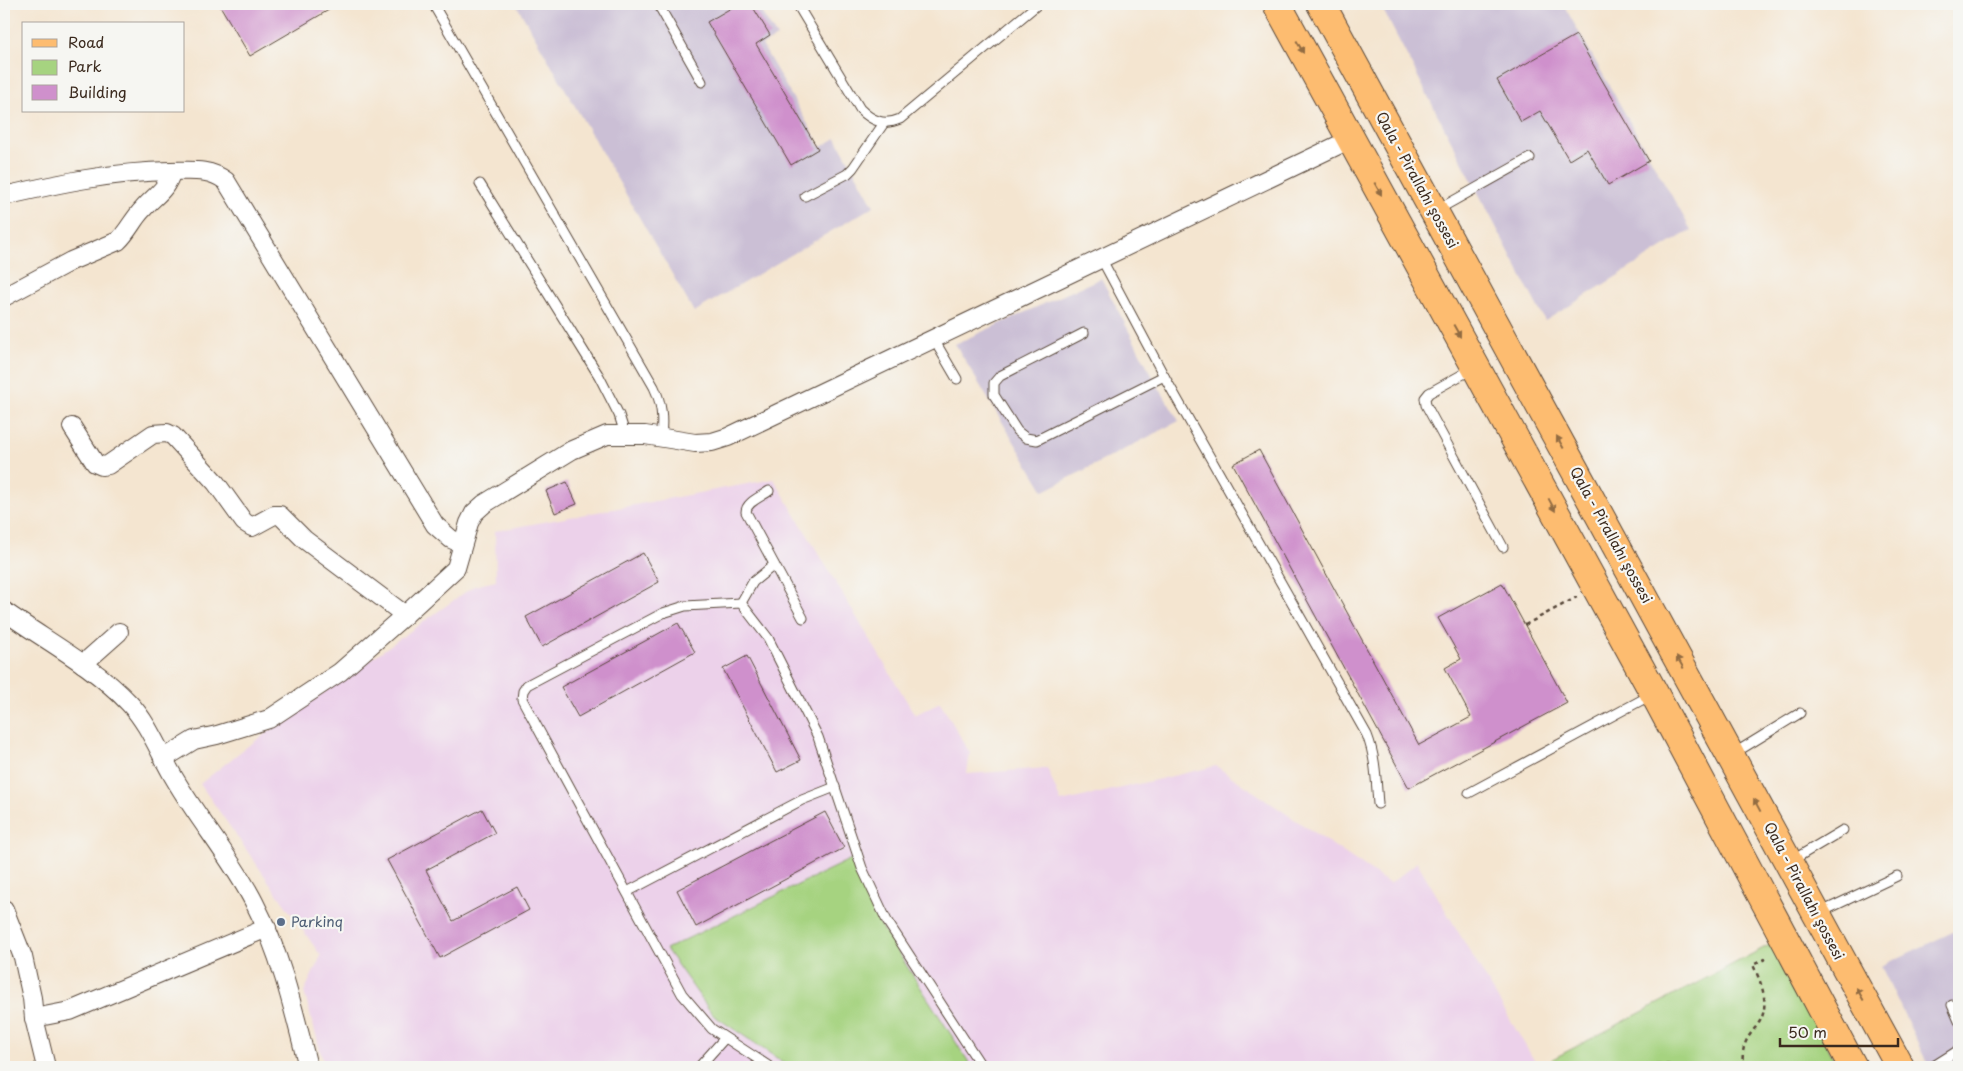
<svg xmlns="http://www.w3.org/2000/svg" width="1963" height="1071" viewBox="0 0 1963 1071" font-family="'Playpen Sans',sans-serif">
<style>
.built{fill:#ecd1ea}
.industrial{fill:#cbbfd5}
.green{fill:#a6d380;stroke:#707e4f}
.building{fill:#cf90cc}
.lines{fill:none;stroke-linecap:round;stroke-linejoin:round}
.lane-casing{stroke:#574639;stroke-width:11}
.street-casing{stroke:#574639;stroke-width:20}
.primary-casing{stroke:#574639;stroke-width:30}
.path{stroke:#574639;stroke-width:2.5;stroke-dasharray:4 4;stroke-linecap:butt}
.lane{stroke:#fff;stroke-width:9}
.street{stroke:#fff;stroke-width:18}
.primary{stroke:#fdbc70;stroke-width:28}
.oneway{fill:#926c43}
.service-dot{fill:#5c6f8a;stroke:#f6f6f2;stroke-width:2}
.labels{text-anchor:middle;stroke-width:4.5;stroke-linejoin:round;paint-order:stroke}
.street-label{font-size:14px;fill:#3b2a1e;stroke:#f6f6f2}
.service-label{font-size:14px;fill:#4e5e75;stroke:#f6f6f2;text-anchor:start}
</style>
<rect width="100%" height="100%" fill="#f6f6f2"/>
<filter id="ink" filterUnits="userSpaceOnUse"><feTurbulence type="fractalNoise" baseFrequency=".02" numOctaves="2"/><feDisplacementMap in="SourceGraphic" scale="10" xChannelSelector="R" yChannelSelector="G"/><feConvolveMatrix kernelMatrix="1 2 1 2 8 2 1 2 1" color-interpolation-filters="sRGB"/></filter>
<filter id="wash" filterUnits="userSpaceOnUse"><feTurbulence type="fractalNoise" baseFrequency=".0096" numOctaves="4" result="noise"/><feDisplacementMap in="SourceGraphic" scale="20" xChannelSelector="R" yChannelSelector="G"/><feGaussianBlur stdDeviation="1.12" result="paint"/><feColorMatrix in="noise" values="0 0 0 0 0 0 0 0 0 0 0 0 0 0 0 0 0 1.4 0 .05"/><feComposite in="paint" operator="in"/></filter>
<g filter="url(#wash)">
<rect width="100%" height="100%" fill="#f4e5d0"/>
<polygon class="built" points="774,479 915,715 940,702 970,753 967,774 1047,768 1061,802 1216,766 1390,884 1417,862 1538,1067 325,1067 304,992 321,956 200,784 244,749 474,586 496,581 495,531"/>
<g class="industrial">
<polygon points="516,4 756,4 777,37 762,45 821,147 836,138 874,206 694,312"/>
<polygon points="1380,4 1563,4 1691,230 1545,321"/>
<polygon points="1101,278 1155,381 1179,421 1044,491 955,344"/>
<polygon points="1959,929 1959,1061 1946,1067 1929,1067 1881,966"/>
</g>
<g class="green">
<polygon points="851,859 874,915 972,1067 790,1067 713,1015 666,949"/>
<polygon points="1775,942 1838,1067 1546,1067 1543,1064"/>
</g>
<g id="blocks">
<g class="building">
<polygon points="219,4 339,4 250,56"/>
<polygon points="738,4 751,4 770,35 756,44 818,149 791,165 707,22"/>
<polygon points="1576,35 1649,161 1608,185 1587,149 1569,160 1540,111 1521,122 1497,80"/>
<polygon points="1259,450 1419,745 1471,717 1445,668 1461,659 1438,618 1502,583 1567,703 1409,788 1233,464"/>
<polygon points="567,482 577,504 555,513 546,491"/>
<polygon points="643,553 659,582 542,647 526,617"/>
<polygon points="678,623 695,652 578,717 561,687"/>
<polygon points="747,656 801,760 777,772 723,669"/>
<polygon points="482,809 495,833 426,870 453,921 517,887 529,910 440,958 387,860"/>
<polygon points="825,812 844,848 696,927 677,890"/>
</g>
</g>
</g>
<g filter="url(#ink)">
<use href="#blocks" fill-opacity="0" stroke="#574639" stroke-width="1"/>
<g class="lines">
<g class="lane-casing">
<g id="lane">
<path d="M433,4l221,383c8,17 9,31 7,50"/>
<polyline points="658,4 702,82"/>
<path d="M797,4l63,105c12,12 24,17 40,10l138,-115"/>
<polyline points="480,184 599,376 619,415 625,434"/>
<polyline points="805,196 847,174 853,168 884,123"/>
<polyline points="1437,210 1530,158"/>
<path d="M1101,258l63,118 203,359c9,23 9,45 11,69"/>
<polyline points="1084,333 1000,376 994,383 994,395 1017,431 1026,438 1037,440 1164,376"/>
<polyline points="933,338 957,379"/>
<polyline points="1474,368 1429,393 1425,398 1426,405 1503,547"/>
<path d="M769,491c-8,6 -23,11 -23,21l57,106"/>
<polyline points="741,603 753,582 774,565"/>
<polyline points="1733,754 1800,713"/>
<polyline points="1469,793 1651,695"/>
<polyline points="1791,861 1843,830"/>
<polyline points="627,892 802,800 835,787"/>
<polyline points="1819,913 1897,876"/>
<polyline points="1952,1005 1959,1021"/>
<polyline points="699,1067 724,1039"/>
<polyline points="770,1067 712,1029 682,994 522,699 523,691 527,685 663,613 685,606 741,603 768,638 818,737 862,868 887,921 982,1067"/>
<polyline points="1932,1067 1959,1050"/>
</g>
</g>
<g class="street-casing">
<g id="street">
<path d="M4,196c57,-13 107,-24 167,-25 19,0 38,-3 55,10l209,344 16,14 11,5"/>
<path d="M4,297l67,-36 47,-20c10,-9 15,-22 25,-32 12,-14 23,-18 29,-38"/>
<polyline points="72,427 95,463 102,466 108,465 153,434 167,433 173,436 216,483 244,522 252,527 274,515 280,515 305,540 405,615"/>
<path d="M4,611c42,30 89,54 125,92 21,22 31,52 47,78 24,41 56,78 78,121 27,52 40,109 54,165"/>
<polyline points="83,664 119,632"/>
<polyline points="163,759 194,740 217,735 269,719 340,672 405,615 456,568 469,523 474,513 484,504 572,450 607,435 645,435 695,443 712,442 728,437 1351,139"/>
<polyline points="4,909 23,957 32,998 34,1018 46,1067"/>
<polyline points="34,1018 70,1011 267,928"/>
</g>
</g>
<g class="primary-casing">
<g id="primary">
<polyline points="1277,4 1654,693 1853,1067"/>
<polyline points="1321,4 1900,1067"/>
</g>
</g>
<g class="path">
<polyline points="1525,625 1577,597"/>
<polyline points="1642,1067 1658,1064 1695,1067"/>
<path d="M1742,1067c1,-7 0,-16 3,-23 3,-9 10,-15 15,-23 10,-18 1,-39 -7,-56l16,-8"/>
</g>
<use href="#lane" class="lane"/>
<use href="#street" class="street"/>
<use href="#primary" class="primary"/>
</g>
<defs><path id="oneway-solid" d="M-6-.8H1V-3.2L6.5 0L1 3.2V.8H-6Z" transform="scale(1.25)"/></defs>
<g class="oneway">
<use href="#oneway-solid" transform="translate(1300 47) rotate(61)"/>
<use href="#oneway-solid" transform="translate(1378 189) rotate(61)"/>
<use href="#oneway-solid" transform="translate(1457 331) rotate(61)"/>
<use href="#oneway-solid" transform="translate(1560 442) rotate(-119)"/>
<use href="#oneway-solid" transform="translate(1552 505) rotate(62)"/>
<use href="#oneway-solid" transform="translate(1680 662) rotate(-119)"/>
<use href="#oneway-solid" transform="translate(1757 805) rotate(-118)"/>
<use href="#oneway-solid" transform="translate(1860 994) rotate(-119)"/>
</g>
</g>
<circle class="service-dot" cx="281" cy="922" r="5"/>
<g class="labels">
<g class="street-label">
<text transform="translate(1417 180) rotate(61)" y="5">Qala - Pirallahı şossesi</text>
<text transform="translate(1611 535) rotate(61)" y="5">Qala - Pirallahı şossesi</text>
<text transform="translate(1804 891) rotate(62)" y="5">Qala - Pirallahı şossesi</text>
</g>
<g class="service-label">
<text x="291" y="927">Parkinq</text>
</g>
</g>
<rect width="1963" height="1071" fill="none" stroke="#f6f6f2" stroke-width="20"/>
<rect x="22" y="22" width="162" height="90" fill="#f6f6f2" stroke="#aba49d"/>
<rect x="32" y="39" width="25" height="8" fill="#fdbc70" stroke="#aba49d"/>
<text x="68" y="48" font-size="15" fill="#3b2a1e">Road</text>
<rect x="32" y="60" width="25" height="15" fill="#a6d380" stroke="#aba49d"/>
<text x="68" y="72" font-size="15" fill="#3b2a1e">Park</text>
<rect x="32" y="85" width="25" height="15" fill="#cf90cc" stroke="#aba49d"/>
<text x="68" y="98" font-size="15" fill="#3b2a1e">Building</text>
<path d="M1780 1038v8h118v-8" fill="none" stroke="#3b2a1e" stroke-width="2.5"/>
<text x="1788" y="1038" font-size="15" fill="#3b2a1e" stroke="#f6f6f2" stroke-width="4" paint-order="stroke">50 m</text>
</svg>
